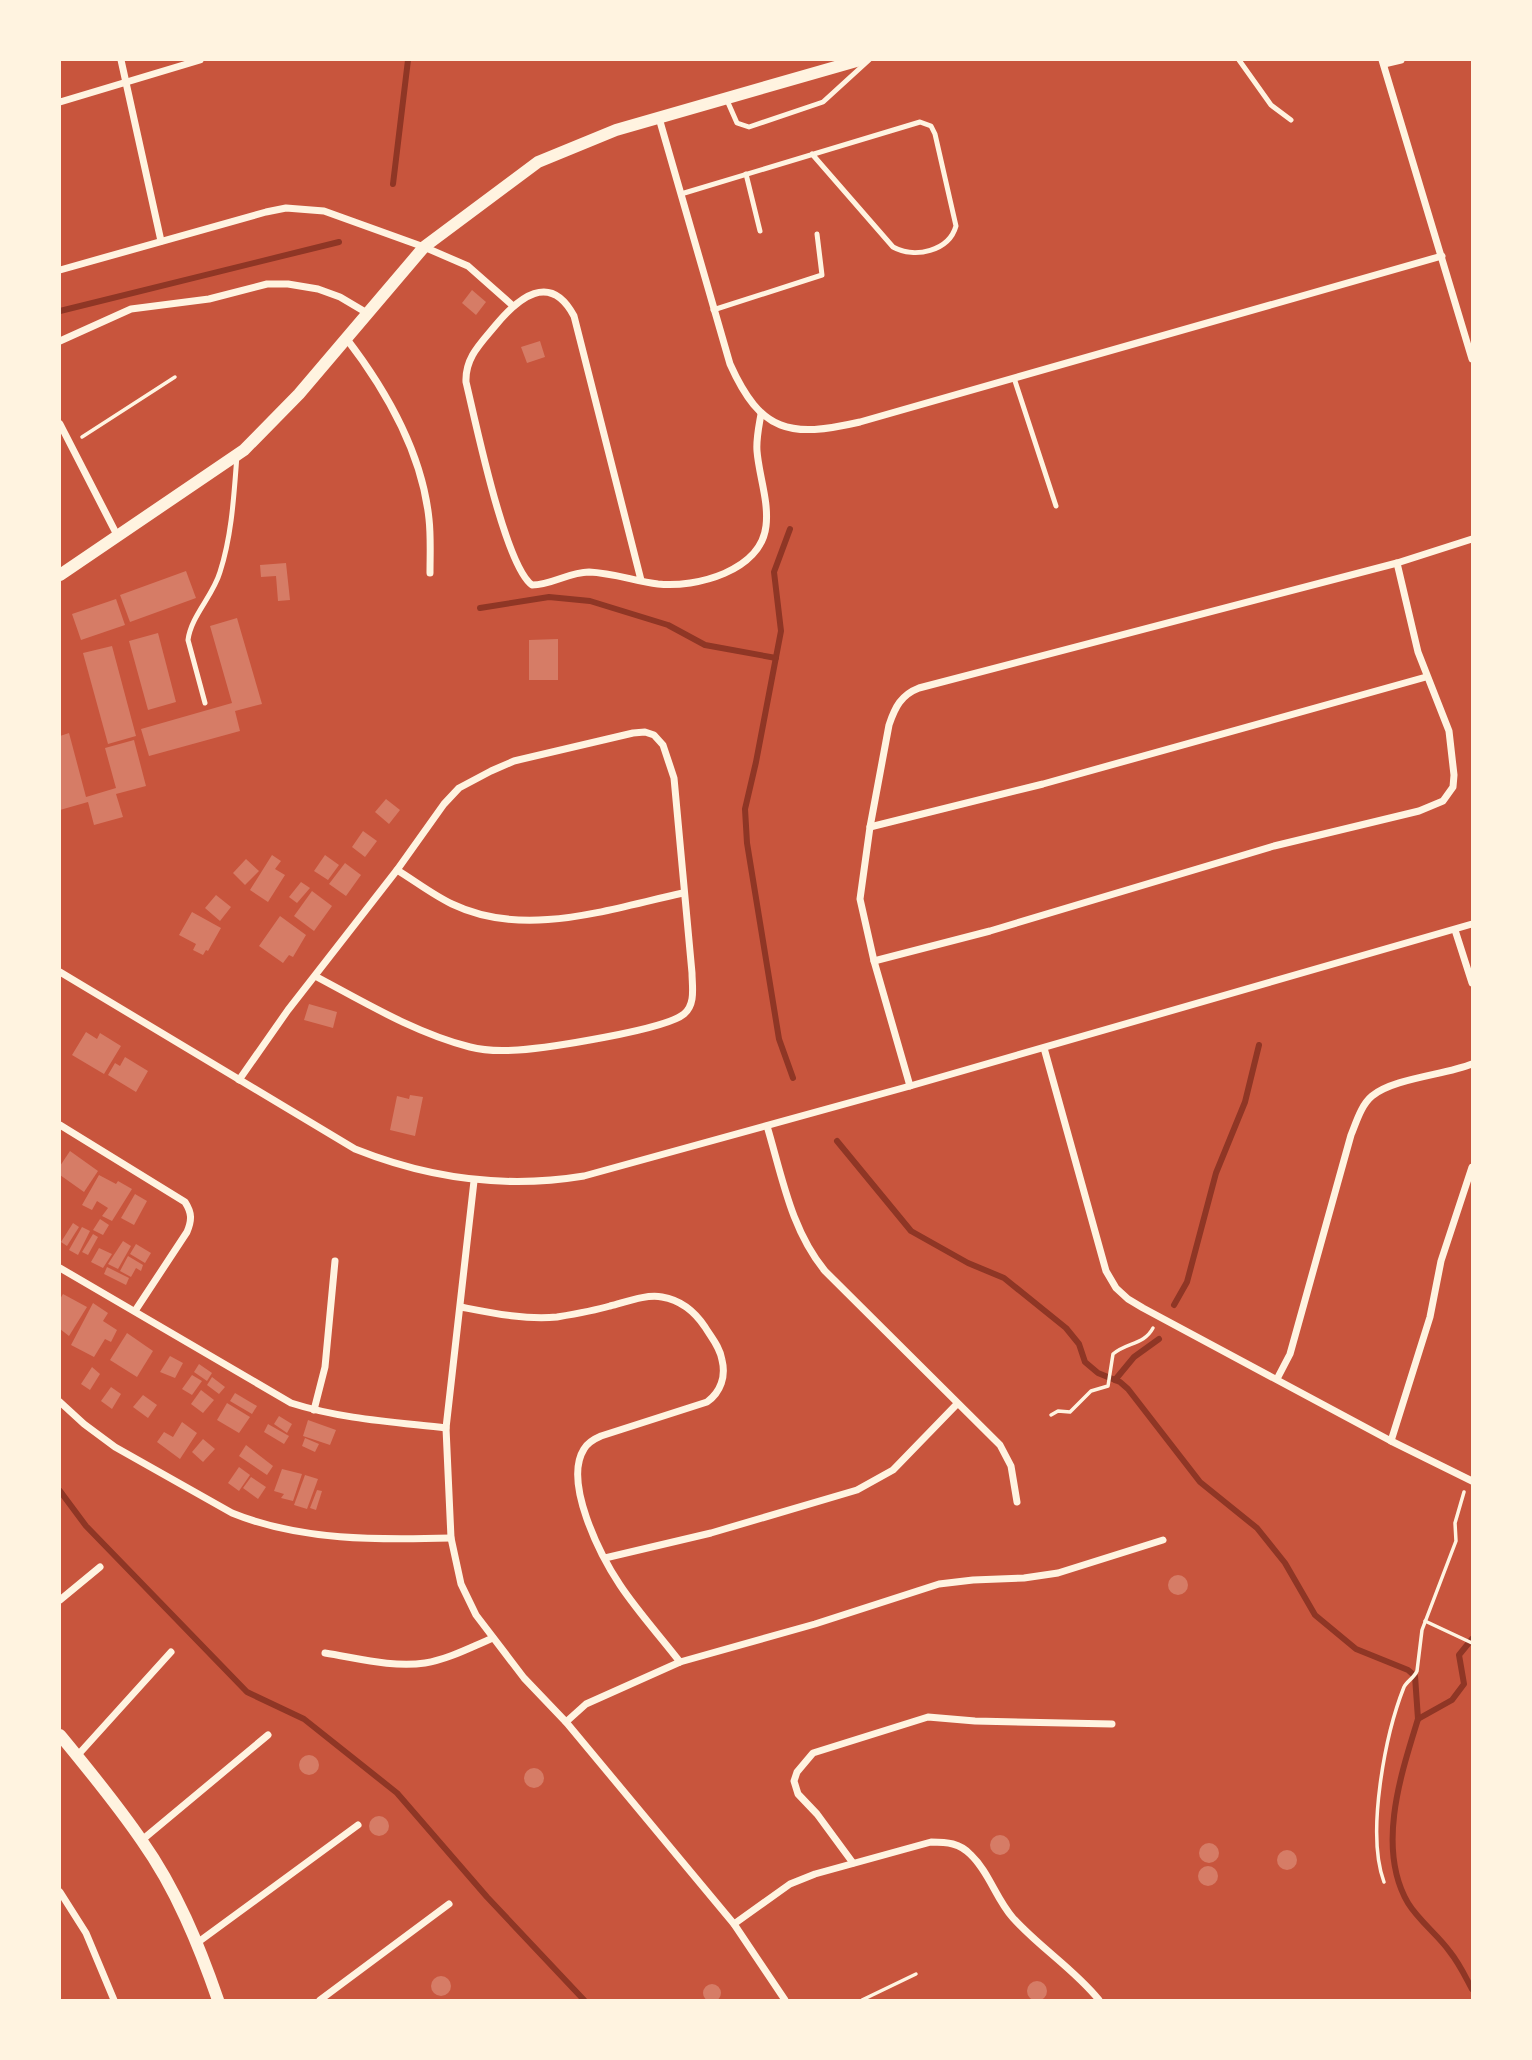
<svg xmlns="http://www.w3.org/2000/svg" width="1532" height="2060" viewBox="0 0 1532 2060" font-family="Figtree,sans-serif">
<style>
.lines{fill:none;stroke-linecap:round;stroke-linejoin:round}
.stream{stroke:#8f3625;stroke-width:6}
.building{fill:#d67c66}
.path{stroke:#fff3e0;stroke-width:3.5}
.service{stroke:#fff3e0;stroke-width:5}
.minor{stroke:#fff3e0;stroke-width:7}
.tertiary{stroke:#fff3e0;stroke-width:12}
</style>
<rect width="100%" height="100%" fill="#c8553d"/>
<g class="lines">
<g class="stream">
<polyline points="393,184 408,60"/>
<polyline points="60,311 339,242"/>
<polyline points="790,529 774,572 781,631 756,762 745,809 747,843 779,1039 793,1078"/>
<polyline points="480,608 549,597 590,601 668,625 705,645 776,658"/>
<polyline points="837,1141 911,1231 968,1263 1004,1278 1066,1328 1079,1344 1085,1362 1098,1373 1120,1382 1128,1389 1200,1482 1257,1528 1285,1563 1315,1615 1356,1649 1408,1670 1415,1676 1418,1719"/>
<polyline points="1174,1305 1187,1282 1216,1173 1245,1102 1259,1045"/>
<polyline points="1115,1380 1134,1357 1159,1339"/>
<polyline points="60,1491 86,1526 247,1692 304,1719 397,1793 487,1897 584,2000"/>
<path d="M1472,1639l-13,16 5,29 -12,16 -34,19c-17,55 -42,129 -10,184 11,18 30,32 42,49 9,11 15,24 22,37"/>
</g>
</g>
<g class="building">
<polygon points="472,290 486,302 476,315 462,303"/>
<polygon points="540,341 545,357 527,363 521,347"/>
<polygon points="286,563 290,600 278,601 276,576 261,577 260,565"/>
<polygon points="186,571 196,598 130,622 120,595"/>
<polygon points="116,599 125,625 81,640 72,614"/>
<polygon points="237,618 262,704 235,711 240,731 149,756 141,729 232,703 210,626"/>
<polygon points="158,633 176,702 148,710 129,641"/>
<polygon points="558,639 558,680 529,680 529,640"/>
<polygon points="112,646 136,736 108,744 83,653"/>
<polygon points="69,733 86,797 116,788 105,748 134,740 146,786 116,794 123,817 94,825 88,802 60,810 60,736"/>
<polygon points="386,799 400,810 389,824 375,812"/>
<polygon points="363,831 377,841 365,857 352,847"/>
<polygon points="272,855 281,861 275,869 285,875 268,902 250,890"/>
<polygon points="325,855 339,865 328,880 314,871"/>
<polygon points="246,859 259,871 245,885 233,873"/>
<polygon points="345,863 361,875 346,896 329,884"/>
<polygon points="301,882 310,888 297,903 289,897"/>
<polygon points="312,891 332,906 314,931 294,916"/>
<polygon points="216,895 231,907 220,921 205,908"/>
<polygon points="192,912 221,928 208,951 206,950 203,955 193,950 196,944 179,935"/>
<polygon points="280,916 306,935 293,957 289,955 283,963 259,946"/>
<polygon points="309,1004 337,1012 333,1028 304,1020"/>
<polygon points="86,1032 97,1039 100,1033 121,1046 104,1074 72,1055"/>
<polygon points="125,1057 148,1071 136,1092 108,1075 115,1063 120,1066"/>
<polygon points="410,1095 423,1097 415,1136 390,1130 397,1096 409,1099"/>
<polygon points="70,1151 98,1171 84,1192 60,1175 60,1166"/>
<polygon points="99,1175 116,1184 118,1181 132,1189 112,1221 102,1216 108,1208 97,1201 92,1210 82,1205"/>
<polygon points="135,1194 147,1201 134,1225 121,1218"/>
<polygon points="100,1219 109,1225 103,1235 93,1230"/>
<polygon points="73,1223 79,1227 67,1246 61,1242"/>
<polygon points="82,1227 90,1231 78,1255 69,1250"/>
<polygon points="93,1234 98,1237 88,1255 82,1252"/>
<polygon points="123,1241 131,1246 118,1269 108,1264"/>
<polygon points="136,1244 151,1253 145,1263 130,1254"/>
<polygon points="99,1248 112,1254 103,1268 91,1262"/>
<polygon points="128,1256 143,1265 141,1271 136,1268 131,1277 120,1271"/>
<polygon points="107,1267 129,1278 126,1285 104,1274"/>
<polygon points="63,1294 87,1307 69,1336 60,1329 60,1299"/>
<polygon points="93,1303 108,1313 103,1321 117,1330 111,1342 105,1339 94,1357 71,1345"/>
<polygon points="127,1333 153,1351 137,1377 110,1360"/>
<polygon points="170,1356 183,1363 175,1378 160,1372"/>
<polygon points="199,1364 212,1373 207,1381 194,1372"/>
<polygon points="92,1367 100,1374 90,1390 81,1384"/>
<polygon points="192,1375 202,1381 192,1395 182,1389"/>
<polygon points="212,1377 225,1387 219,1394 207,1385"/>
<polygon points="111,1387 121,1394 112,1409 101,1401"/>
<polygon points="201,1390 214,1400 203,1413 191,1404"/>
<polygon points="235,1393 257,1406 252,1414 230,1401"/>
<polygon points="143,1395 157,1405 148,1418 133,1407"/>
<polygon points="227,1403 250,1417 239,1433 217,1420"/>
<polygon points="279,1416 292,1424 287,1433 274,1424"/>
<polygon points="308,1420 336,1430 330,1445 303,1436"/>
<polygon points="182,1422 197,1433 180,1459 157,1442 164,1432 173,1437"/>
<polygon points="268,1424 289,1436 284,1444 264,1432"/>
<polygon points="305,1438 319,1444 315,1452 302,1446"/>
<polygon points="203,1439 215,1449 203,1462 192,1452"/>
<polygon points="246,1445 273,1466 267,1475 239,1456"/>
<polygon points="239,1467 250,1475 239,1491 228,1483"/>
<polygon points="282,1469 302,1474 293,1501 281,1498 284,1494 274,1491"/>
<polygon points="305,1475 318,1479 307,1509 294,1505"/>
<polygon points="251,1477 266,1487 258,1499 243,1488"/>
<polygon points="317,1490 322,1491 316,1510 310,1508"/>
<circle cx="1178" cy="1585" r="10"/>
<circle cx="309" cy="1765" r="10"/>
<circle cx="534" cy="1778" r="10"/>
<circle cx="379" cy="1826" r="10"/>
<circle cx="1000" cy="1845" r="10"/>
<circle cx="1209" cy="1853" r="10"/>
<circle cx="1287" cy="1860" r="10"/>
<circle cx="1208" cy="1876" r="10"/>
<circle cx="441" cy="1986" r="10"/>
<circle cx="1037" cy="1991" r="10"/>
<circle cx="712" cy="1993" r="9"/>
</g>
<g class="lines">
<g class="path">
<polyline points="82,437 175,377"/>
<path d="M1051,1415l7,-4 12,1 21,-21 17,-5 5,-32c14,-12 31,-9 40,-26"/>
<polyline points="1425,1621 1472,1643"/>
<path d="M1384,1882c-18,-48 1,-147 20,-195 3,-6 10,-9 13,-16l5,-41 34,-89 -1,-18 9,-31"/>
<polyline points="862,2000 916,1974"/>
</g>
<g class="service">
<polyline points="1239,60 1271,105 1291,120"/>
<polyline points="726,98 737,123 749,127 823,102 869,60"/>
<polyline points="746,174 760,231"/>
<path d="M681,194l239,-72 11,4 4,8 21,92c-7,25 -41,33 -63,21l-81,-93"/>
<polyline points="713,310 822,275 817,234"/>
<polyline points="1014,378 1056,506"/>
<path d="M205,703l-17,-63c3,-24 25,-44 32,-68 12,-37 14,-78 17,-117"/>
</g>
<g class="minor">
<polyline points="121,60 161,241"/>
<polyline points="1382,60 1472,359"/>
<polyline points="1384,64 1401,60"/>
<polyline points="60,102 200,60"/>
<path d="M659,118l71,246c31,69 60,74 130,58l582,-166"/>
<polyline points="60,270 266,212 286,208 324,211 424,247 468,266 512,305"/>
<path d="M346,338c40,52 76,114 83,181 2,18 1,36 1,54"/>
<polyline points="60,341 131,309 209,299 267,284 288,284 318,289 340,297 367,313"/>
<polyline points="60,424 117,535"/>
<path d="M641,580l-67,-264c-24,-45 -56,-18 -79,10 -15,18 -30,32 -29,56 9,37 39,184 66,203 20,0 37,-13 57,-13 24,1 46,9 69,12 38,4 103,-13 108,-58 3,-25 -7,-50 -9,-75 -1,-12 2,-25 4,-37"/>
<polyline points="870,827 1043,784 1426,677"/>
<path d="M397,870c18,11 36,25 55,34 73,35 156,5 231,-11"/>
<polyline points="1455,930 1472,983"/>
<polyline points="874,961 990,931 1274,846 1419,811 1443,801 1453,787 1454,775 1449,731 1418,652 1397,563"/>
<path d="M60,972l295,177c75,30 150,40 229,27l326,-90 562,-162"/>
<polyline points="1044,1048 1106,1271 1116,1288 1128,1299 1143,1308 1391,1441 1472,1481"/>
<path d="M239,1080l49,-70 109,-140 47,-66 15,-16 32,-17 23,-10 119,-28 12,-1 9,3 9,10 11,33 18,195c0,13 4,31 -8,41 -19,16 -137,34 -166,36 -16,1 -33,1 -48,-3 -55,-14 -106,-45 -155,-71"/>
<path d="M910,1086l-36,-125 -14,-62 10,-72 19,-102c6,-18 12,-30 30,-37l478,-125 75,-24"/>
<path d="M60,1125l125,77c7,11 7,18 2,30l-52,79"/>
<path d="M767,1126c15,50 24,104 58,145l175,174 11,21 6,36"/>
<polyline points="474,1181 446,1428 451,1538 461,1584 476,1615 524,1678 566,1722 734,1924 785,2000"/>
<path d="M60,1268l231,135c50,16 103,19 155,25"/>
<path d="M461,1307c31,6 64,13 96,10 18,-3 36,-6 53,-11 16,-4 36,-12 52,-9 18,3 33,15 43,30 6,10 15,20 17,33 4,16 -1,32 -15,42l-106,34c-7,3 -13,6 -17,13 -21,33 16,106 36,136 18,27 40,51 60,77"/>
<path d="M1277,1379l13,-25 61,-219c5,-12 10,-30 21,-39 22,-18 73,-21 100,-32"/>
<path d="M60,1402l24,22 31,23 117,66c69,28 146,27 219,25"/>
<polyline points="314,1410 325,1367 335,1261"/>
<polyline points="1391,1441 1430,1317 1441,1261 1472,1167"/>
<polyline points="605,1558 711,1533 857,1490 893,1470 957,1404"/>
<polyline points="60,1600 100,1567"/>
<path d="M325,1653c32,5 68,15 100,10 24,-4 46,-16 68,-25"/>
<polyline points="566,1722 586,1704 680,1662 815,1624 939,1584 973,1580 1024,1578 1058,1573 1163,1540"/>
<polyline points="77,1756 171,1652"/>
<polyline points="142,1840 268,1735"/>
<polyline points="853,1863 817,1814 798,1794 794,1781 797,1772 813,1753 928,1717 975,1721 1112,1724"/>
<polyline points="60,1892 86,1933 114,2000"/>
<path d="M734,1924l56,-40 25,-10 116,-32c16,0 29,1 40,13 18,17 25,44 42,63 27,30 61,51 86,82"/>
<polyline points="197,1943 358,1825"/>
<polyline points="320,2000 449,1904"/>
</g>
<g class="tertiary">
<polyline points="60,575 244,450 299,394 424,247 538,162 616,130 860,60"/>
<path d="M60,1735c28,34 57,69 82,106 34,48 57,104 76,159"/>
</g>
</g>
<rect width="1532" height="2060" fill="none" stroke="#fff3e0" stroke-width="122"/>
</svg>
